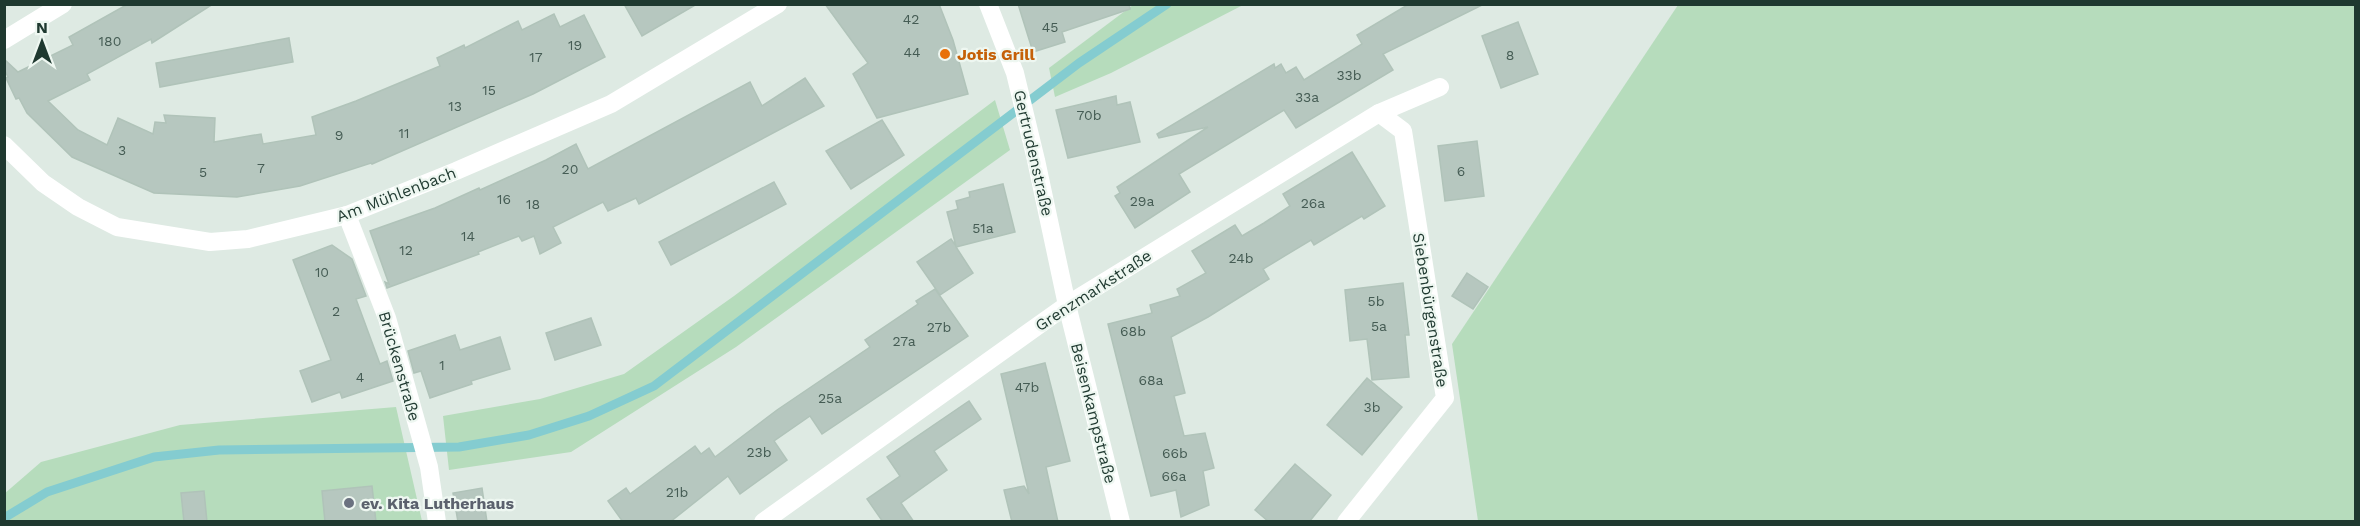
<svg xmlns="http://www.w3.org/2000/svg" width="2360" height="526" viewBox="0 0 2360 526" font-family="'Work Sans',sans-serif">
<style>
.green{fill:#b6dcbc}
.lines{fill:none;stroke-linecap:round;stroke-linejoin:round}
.stream{stroke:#84ccd0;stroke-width:9}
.building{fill:#b6c7bf;stroke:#b0c3b9;stroke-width:1.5}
.minor{stroke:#fff;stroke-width:18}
.food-dot{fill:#e8710a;stroke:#eef7f1;stroke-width:2}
.worship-dot{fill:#6b7280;stroke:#eef7f1;stroke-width:2}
.labels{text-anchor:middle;stroke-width:4.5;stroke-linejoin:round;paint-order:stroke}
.number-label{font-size:14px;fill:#455c54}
.food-label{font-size:16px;font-weight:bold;fill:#c56008;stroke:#eef7f1;text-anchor:start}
.street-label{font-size:16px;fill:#1f3930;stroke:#eef7f1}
.worship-label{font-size:16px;font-weight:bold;fill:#5b616d;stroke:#eef7f1;text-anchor:start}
</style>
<rect width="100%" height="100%" fill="#deeae3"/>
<g class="green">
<polygon points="1133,5 1243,5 1111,73 1055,97 1049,68"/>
<polygon points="1678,5 2355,5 2355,521 1478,521 1452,344"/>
<polygon points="995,100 1010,150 736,347 571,452 449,470 443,416 540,399 624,374 734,296"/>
<polygon points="396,407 422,521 5,521 4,494 41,462 180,425"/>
</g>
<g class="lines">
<polyline class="stream" points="4,518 47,492 154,457 219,450 459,447 529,435 589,416 654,386 1079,63 1167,4"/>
</g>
<g class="building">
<polygon points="128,4 213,4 152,43 151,39 87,74 90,80 48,101 78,130 107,145 118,118 153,134 155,122 166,123 164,115 215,118 214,142 261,134 263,144 316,135 312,117 356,101 440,66 437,58 464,45 465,48 518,21 522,30 554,14 560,27 584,15 605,57 533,94 372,164 371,163 300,186 237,197 154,193 72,157 27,113 19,98 16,99 6,78 8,77 4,69 4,59 18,72 73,45 69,37"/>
<polygon points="624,4 697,4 642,36"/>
<polygon points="825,4 939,4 953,40 968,94 877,118 853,74 868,63"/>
<polygon points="1018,4 1129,4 1130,9 1062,32 1065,42 1033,52"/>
<polygon points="1409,4 1484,4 1383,54 1393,70 1296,128 1284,110 1179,174 1190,192 1135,228 1115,196 1120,193 1117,187 1208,127 1159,138 1157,134 1274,64 1275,68 1281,64 1286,73 1296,67 1304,80 1362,44 1357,35"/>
<polygon points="1518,22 1538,74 1501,88 1482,36"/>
<polygon points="289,38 293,62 160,87 156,63"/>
<polygon points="805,78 824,106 639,204 636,198 608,211 603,202 553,227 561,243 540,254 534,236 522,241 519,236 478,252 479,254 387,288 385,282 389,284 370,231 435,208 479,188 480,190 546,160 576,144 588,169 750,82 762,106"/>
<polygon points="1116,96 1117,105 1130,102 1140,142 1068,158 1056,110"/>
<polygon points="882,120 904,155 851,189 826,151"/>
<polygon points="1477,141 1484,196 1445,201 1438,146"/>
<polygon points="1352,152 1385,206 1364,219 1362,216 1314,245 1311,240 1263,269 1269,279 1208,317 1171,337 1185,393 1174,396 1184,436 1205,433 1214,468 1203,471 1209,505 1181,517 1176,490 1151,496 1108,324 1152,313 1150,305 1180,296 1177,289 1206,273 1192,251 1235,225 1242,236 1264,223 1290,206 1283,194"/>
<polygon points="774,182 786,204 671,265 659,242"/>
<polygon points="1003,184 1015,232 956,247 973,273 940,295 917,262 951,239 956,246 947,212 958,209 956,201 970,197 969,192"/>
<polygon points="332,245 352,259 366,296 356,299 380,364 387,361 393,381 342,398 340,392 312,402 300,371 331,360 293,260"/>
<polygon points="1467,273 1488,287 1473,309 1452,296"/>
<polygon points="1403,283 1409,335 1405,335 1409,377 1372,380 1367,339 1350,341 1345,290"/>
<polygon points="935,289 968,336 822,434 810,416 774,441 787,460 740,494 728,476 670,522 623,522 608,501 626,488 630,494 695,446 701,454 709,448 715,457 777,410 870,347 865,340 918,304 916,301"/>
<polygon points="591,318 601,345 555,360 546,333"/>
<polygon points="455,335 460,350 500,337 510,369 471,381 472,384 430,398 421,371 414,373 408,351"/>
<polygon points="1045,363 1070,461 1046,467 1058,522 1012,522 1004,490 1024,486 1029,494 1001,374"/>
<polygon points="1367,378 1402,407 1362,455 1327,425"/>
<polygon points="969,401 981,419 934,451 947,470 901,503 914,522 883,522 867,499 900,476 887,457"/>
<polygon points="1295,464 1331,495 1309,522 1269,522 1255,510"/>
<polygon points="372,486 376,522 325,522 322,491"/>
<polygon points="482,488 487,522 458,522 453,493"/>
<polygon points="204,491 207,522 184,522 181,493"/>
</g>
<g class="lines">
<g class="minor">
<polyline points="988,4 1015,73 1036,160 1067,305 1121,522"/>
<polyline points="4,40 63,4"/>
<polyline points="4,145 43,183 78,207 117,227 210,242 248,239 347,215 456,171 611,104 778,4"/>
<polyline points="347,215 387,318 429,467 437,522"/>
<polyline points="763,522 1067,305 1379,113 1440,87"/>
<polyline points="1346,522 1445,398 1403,131 1379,113"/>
</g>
</g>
<circle class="food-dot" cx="945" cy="54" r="6"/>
<circle class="worship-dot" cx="349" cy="503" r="6"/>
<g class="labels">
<g class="number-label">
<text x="911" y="24">42</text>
<text x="1050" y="32">45</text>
<text x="110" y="46">180</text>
<text x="575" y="50">19</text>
<text x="912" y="57">44</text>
<text x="1510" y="60">8</text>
<text x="536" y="62">17</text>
<text x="1349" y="80">33b</text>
<text x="489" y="95">15</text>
<text x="1307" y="102">33a</text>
<text x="455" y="111">13</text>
<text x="1089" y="120">70b</text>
<text x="404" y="138">11</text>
<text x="339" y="140">9</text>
<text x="122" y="155">3</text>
<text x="261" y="173">7</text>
<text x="570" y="174">20</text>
<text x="1461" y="176">6</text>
<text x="203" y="177">5</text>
<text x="504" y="204">16</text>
<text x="1142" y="206">29a</text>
<text x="1313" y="208">26a</text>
<text x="533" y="209">18</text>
<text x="983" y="233">51a</text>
<text x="468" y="241">14</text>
<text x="406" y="255">12</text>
<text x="1241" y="263">24b</text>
<text x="322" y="277">10</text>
<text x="1376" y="306">5b</text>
<text x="336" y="316">2</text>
<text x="1379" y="331">5a</text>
<text x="939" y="332">27b</text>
<text x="1133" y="336">68b</text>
<text x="904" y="346">27a</text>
<text x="442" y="370">1</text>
<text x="360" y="382">4</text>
<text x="1151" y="385">68a</text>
<text x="1027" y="392">47b</text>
<text x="830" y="403">25a</text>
<text x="1372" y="412">3b</text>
<text x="759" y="457">23b</text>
<text x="1175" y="458">66b</text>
<text x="1174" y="481">66a</text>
<text x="677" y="497">21b</text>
</g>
<g class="food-label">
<text x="957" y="60">Jotis Grill</text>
</g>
<g class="street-label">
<text transform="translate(1034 153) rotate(77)" y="6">Gertrudenstraße</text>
<text transform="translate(396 194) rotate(-21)" y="6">Am Mühlenbach</text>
<text transform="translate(1093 290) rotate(-33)" y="6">Grenzmarkstraße</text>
<text transform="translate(1431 310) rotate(81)" y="6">Siebenbürgenstraße</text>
<text transform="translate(400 366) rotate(74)" y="6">Brückenstraße</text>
<text transform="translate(1094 413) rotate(76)" y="6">Beisenkampstraße</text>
</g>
<g class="worship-label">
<text x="361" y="509">ev. Kita Lutherhaus</text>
</g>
</g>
<rect width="2360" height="526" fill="none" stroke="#1f3930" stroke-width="12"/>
<g transform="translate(42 42)" stroke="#eef7f1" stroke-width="4.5" paint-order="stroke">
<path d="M0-4.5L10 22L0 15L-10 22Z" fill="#1f3930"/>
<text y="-9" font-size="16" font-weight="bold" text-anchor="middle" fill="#1f3930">N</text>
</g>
</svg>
